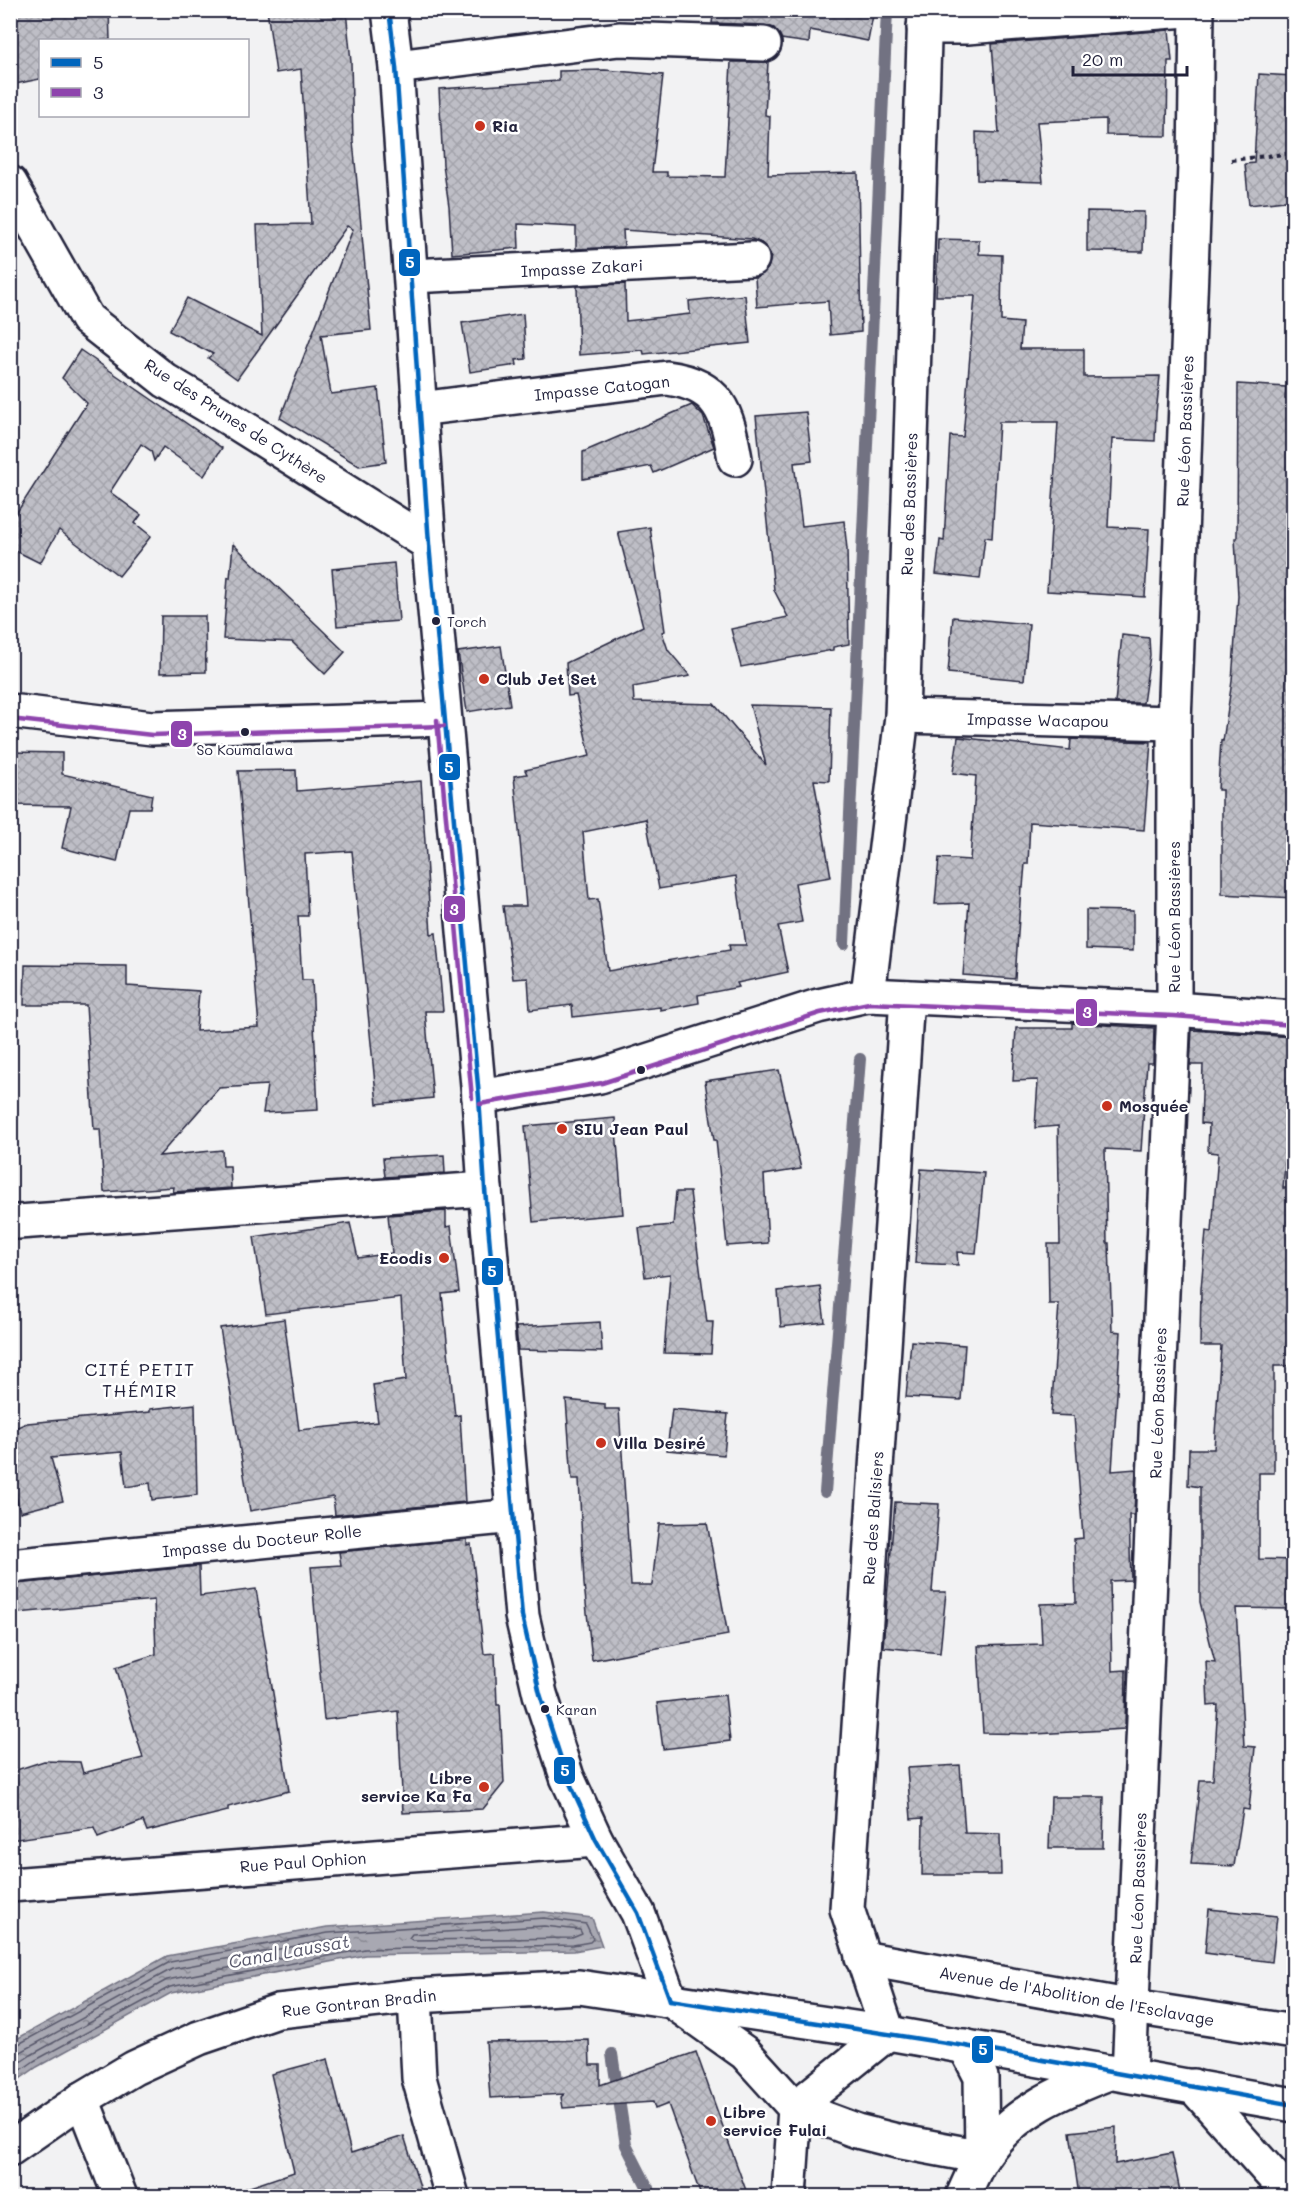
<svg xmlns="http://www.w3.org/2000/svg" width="1304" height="2207" viewBox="0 0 1304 2207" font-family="Mali,sans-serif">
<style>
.water{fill:url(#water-ripples);stroke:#727282;stroke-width:1.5}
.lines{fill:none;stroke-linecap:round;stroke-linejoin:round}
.shore{stroke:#58586b;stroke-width:1.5}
.stream{stroke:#727282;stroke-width:12}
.building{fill:url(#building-cross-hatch);stroke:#22223b;stroke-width:1.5;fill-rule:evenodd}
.minor-casing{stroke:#22223b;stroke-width:38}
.path{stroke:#22223b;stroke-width:4;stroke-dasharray:4.5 4.5;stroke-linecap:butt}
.minor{stroke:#fff;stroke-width:33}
.bus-1-casing{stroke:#fff;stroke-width:9}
.bus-2-casing{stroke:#fff;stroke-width:9}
.bus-1{stroke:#0065bd;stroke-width:4.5}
.bus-2{stroke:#8e44ad;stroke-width:4.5}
.poi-dot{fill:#c8321e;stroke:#fff;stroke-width:2}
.bus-dot{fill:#22223b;stroke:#fff;stroke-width:2}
.labels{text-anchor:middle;stroke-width:5;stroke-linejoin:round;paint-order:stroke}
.bus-label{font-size:14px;fill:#22223b;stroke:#fff;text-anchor:start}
.poi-label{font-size:16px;font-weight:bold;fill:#22223b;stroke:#fff;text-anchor:start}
.street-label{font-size:16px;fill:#22223b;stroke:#fff}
.neighbourhood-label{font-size:18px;letter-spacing:1.5px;fill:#22223b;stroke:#fff}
.water-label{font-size:18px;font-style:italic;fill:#58586b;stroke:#fff}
.line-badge{stroke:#fff;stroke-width:2}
.badge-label{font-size:16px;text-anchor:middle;font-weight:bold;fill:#fff}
</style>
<defs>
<pattern id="water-ripples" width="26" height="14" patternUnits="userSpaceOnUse" patternTransform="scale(1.5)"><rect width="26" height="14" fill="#a8a8b2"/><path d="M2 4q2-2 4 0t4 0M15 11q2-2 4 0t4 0" fill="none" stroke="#888892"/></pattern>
<pattern id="building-cross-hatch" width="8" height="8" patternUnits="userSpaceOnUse" patternTransform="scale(1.5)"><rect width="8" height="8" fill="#bebec6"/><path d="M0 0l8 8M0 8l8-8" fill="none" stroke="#a3a3ab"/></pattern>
</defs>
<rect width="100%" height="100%" fill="#f2f2f3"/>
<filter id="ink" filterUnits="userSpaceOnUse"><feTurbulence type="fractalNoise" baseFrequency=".0167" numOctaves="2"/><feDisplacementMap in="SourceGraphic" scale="12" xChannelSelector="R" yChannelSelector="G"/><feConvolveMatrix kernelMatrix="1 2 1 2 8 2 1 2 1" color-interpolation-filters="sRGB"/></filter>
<g filter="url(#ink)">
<polygon class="water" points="544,1912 592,1918 602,1946 574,1951 365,1955 171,1993 37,2067 11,2085 11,2042 167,1956 327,1927"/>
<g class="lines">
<g class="shore">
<polygon points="544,1926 580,1930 582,1934 572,1938 412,1940 409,1938 412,1934"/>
<polyline points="10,2047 15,2046 170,1962 328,1933 544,1918 586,1924 593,1939 590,1942 573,1945 365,1949 170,1987 34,2061 10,2078"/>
<polyline points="10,2054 19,2053 172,1969 328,1940 344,1939 347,1941 345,1945 167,1980 31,2055 10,2069"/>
</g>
<g class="stream">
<polyline points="844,944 887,10"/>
<polyline points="825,1492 860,1059"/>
<polyline points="612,2054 626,2145 652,2196"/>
</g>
</g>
<g class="building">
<polygon points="10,10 109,10 110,40 40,40 40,79 10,85"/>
<polygon points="267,10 346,10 351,62 353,141 371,330 321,335 331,394 378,388 386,462 359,466 280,418 353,229 347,226 237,379 208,358 213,354 169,331 187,298 262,336 257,225 311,224 301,69 276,73"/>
<polygon points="714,10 874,10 868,41 810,30 809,43 781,39 774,28 765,25 712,23"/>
<polygon points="1169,30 1172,61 1168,61 1167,136 1106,135 1106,119 1037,122 1043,182 977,180 976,132 999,133 992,44"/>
<polygon points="731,62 768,62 765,115 770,116 768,175 858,173 861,332 830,335 828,301 757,307 755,277 763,274 768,268 771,257 767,248 761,243 752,239 623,230 624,247 576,249 576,227 518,224 519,248 452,254 449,206 443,165 439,89 559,81 559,71 605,70 663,75 652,172 667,172 667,176 725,177"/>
<polygon points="1259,74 1293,76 1293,200 1249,205 1245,164 1254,163"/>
<polygon points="1087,211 1144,212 1143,252 1087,251"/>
<polygon points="938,239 979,240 979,254 1002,255 1001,321 1022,323 1020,349 1084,349 1084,377 1160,376 1156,413 1155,441 1112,439 1108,527 1149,529 1145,597 1047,591 1058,422 999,422 992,538 985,537 980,579 936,574 940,540 944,541 950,436 963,437 975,296 936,296"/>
<polygon points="625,284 626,321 690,314 689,301 745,295 750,343 644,354 643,350 579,355 577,286"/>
<polygon points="523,314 526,359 516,360 517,365 470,372 462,323"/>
<polygon points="80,350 222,448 204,476 163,447 154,461 151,451 141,444 110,492 141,515 135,523 151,536 119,576 59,530 40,563 10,548 10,523 87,403 62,378"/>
<polygon points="1238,384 1286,387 1285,399 1293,400 1293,481 1291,538 1293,538 1293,898 1222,894 1222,790 1218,790 1221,740 1223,741 1232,681 1238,596 1235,538 1237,538"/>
<polygon points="692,405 703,416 714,447 654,473 651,466 583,479 583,452"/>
<polygon points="806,412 812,461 794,463 802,526 844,521 847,549 849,644 833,647 833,650 741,667 731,629 788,617 774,590 756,416"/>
<path d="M650,527l15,104 -3,1 6,18 22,26 -57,11 1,15 80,2 52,61 -16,-60 81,2 -2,74 -15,-1 17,97 -36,6 7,39 -24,4 10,46 -51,11 2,4 -41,8 1,8 -39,7v-3l-87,10 -1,-12 -42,5 -2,-32 -15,1 -10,-73h23l-12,-130 13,-2 -2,-4 65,-14 -14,-61 -8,1 -2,-33 77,-37 -25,-94zM646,819l13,70 77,-13 10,69h-17l1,5 -122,21 -10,-72 -9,1 -6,-68z"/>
<polygon points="233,544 345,652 325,674 292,642 223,639 228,577 230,578"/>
<polygon points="394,563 399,621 337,626 332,569"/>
<polygon points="161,616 205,616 206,672 160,673"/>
<polygon points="953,617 1029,624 1024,680 948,673"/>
<polygon points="1122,635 1149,638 1150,655 1143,703 1115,703"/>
<polygon points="501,646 510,705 467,712 458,652"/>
<polygon points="958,737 1070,750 1071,739 1151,742 1144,830 1030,822 1028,864 1025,864 1023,887 1021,887 1015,979 963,975 969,903 935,904 939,858 970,860 976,776 953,773"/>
<polygon points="10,752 62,753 62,774 152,795 150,808 129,808 117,862 62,848 71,806 10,805"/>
<polygon points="296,770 297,791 421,781 431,934 436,933 443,1011 425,1011 433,1098 377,1104 352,851 305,854 308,916 298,916 302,980 312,980 318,1110 263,1113 267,1085 219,1088 159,1156 222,1150 223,1166 230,1166 231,1188 173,1192 174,1187 104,1192 100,1129 94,1129 86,1005 24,1005 25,965 127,966 127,986 199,991 196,1031 259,1027 238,771"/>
<polygon points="1086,910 1133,911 1133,951 1086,949"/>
<polygon points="1072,1023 1154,1028 1153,1063 1147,1063 1141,1151 1105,1149 1107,1243 1109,1243 1112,1331 1121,1332 1112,1471 1136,1469 1134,1515 1129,1515 1131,1580 1110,1581 1112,1671 1126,1670 1125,1729 1035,1734 983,1733 978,1646 1042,1644 1040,1604 1076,1603 1074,1539 1083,1538 1074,1416 1051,1415 1059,1304 1049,1304 1048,1244 1060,1244 1058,1126 1035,1128 1038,1080 1013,1081 1016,1028 1072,1028"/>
<polygon points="1192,1030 1293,1037 1293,1111 1290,1111 1283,1188 1293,1188 1290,1218 1293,1218 1293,1366 1274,1366 1274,1473 1259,1473 1259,1559 1293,1560 1292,1609 1236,1608 1244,1746 1255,1747 1249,1810 1243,1809 1234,1866 1191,1864 1200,1780 1213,1780 1218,1705 1208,1706 1206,1661 1215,1662 1200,1602 1200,1487 1188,1485 1189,1449 1214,1449 1221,1346 1200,1346 1201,1289 1206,1231 1212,1232 1218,1153 1208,1152 1209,1124 1201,1123 1203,1065 1190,1065"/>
<polygon points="779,1070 801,1169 764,1175 768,1243 727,1246 716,1140 714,1140 705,1081"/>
<polygon points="615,1118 623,1214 533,1222 525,1126"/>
<polygon points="444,1155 445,1173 385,1177 383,1158"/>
<polygon points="921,1169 984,1173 976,1253 957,1252 958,1265 915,1263"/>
<polygon points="676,1192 690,1192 707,1322 713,1322 711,1354 664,1353 670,1274 645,1277 639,1228 673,1225"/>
<polygon points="446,1211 446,1227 451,1226 459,1292 442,1294 455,1416 460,1415 465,1502 335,1515 333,1497 250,1511 220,1328 284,1319 299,1430 378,1422 373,1385 406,1380 401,1298 266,1314 254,1237 350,1223 358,1258 392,1253 388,1215"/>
<polygon points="820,1286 825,1322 781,1327 778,1291"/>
<polygon points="600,1322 602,1352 518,1350 516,1327"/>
<polygon points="911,1341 965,1345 961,1400 906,1397"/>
<polygon points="566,1400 605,1404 605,1409 619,1409 631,1585 652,1585 659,1524 707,1523 728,1635 592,1660 584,1584 579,1479 572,1479"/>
<polygon points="195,1404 197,1495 152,1500 150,1483 126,1487 122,1452 51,1458 63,1501 20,1512 10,1471 10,1430 27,1423 150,1412 150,1409"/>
<polygon points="672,1409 728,1414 724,1455 667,1450"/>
<polygon points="895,1502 939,1504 932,1592 946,1592 940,1653 883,1647"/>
<polygon points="467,1539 467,1545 471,1544 484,1654 495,1653 497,1705 500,1705 504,1783 483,1809 403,1813 398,1711 324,1720 311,1567 341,1565 339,1552"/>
<polygon points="199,1566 200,1596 256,1589 289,1791 228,1807 228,1811 147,1831 143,1821 98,1838 94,1828 10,1840 10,1772 44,1761 80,1762 83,1773 143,1758 116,1667 156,1654 154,1600 18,1613 16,1584"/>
<polygon points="725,1695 730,1741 663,1749 657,1703"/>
<polygon points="960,1765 965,1833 1000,1834 1001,1875 922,1875 923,1818 911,1819 907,1768"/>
<polygon points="1051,1797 1104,1797 1103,1848 1049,1848"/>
<polygon points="1209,1909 1277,1916 1272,1962 1205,1953"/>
<polygon points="589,2040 590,2065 600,2065 600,2085 696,2052 748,2196 701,2196 668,2104 655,2109 653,2102 563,2108 561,2097 564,2094 490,2098 486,2042"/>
<polygon points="328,2059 351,2153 404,2136 423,2196 239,2196 238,2191 294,2172 271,2074"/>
<polygon points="1116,2127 1115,2164 1172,2153 1181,2196 1079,2196 1070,2132"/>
</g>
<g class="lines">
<g class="minor-casing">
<g id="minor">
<polyline points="389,10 396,67 429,544 479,1097 485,1189 522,1616 540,1694 567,1777 596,1840 638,1913 670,2000"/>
<polyline points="924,27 967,27 1187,10"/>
<polyline points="396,67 619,39 764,44"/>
<polyline points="10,183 87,319 166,381 227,417 429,544"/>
<polyline points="411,276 752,259"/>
<path d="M419,409l248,-31c53,7 60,34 68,81"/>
<polyline points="10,711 152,728 444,719"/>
<polyline points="902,716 1174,723"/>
<polyline points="868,995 902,716 925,10"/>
<polyline points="479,1097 600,1076 818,1006 868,995 1174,1009 1294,1018"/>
<polyline points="18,1222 485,1189"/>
<polyline points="10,1566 514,1516"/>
<polyline points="10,1885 596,1840"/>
<polyline points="862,1958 1133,2007 1294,2032"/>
<polyline points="415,1996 419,2078 452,2196"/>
<polyline points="676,2004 745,2053 795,2108 789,2196"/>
<polyline points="965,2046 981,2077 982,2157"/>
<polyline points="1129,2075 1174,1009 1174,723 1195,164 1197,10"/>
<polyline points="1193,2086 1291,2196"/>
<polyline points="82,2099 120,2196"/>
<polyline points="795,2108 888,2033 847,1909 907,997"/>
<polyline points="795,2108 857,2131 897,2141 982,2157"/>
<polyline points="10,2149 82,2099 134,2068 199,2038 278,2011 415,1996 579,1987 888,2033 1294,2105"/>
<path d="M963,2196c6,-13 12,-29 21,-41 29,-44 80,-65 127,-83"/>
</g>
</g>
<polyline class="path" points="1231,160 1294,153"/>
<use href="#minor" class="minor"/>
<g class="bus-1-casing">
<g id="bus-1">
<polyline points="389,10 396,67 429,544 479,1097 485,1189 522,1616 540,1694 567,1777 596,1840 638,1913 670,2000"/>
<polyline points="670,2000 965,2046 1294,2105"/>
</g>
</g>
<g class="bus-2-casing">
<g id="bus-2">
<polyline points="10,719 152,735 444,726"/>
<polyline points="437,720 472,1098"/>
<polyline points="480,1104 602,1083 820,1013 869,1003 1174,1016 1293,1025"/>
</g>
</g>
<use href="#bus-1" class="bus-1"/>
<use href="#bus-2" class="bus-2"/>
</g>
</g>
<g class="poi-dot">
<circle cx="480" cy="126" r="6"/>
<circle cx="484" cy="679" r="6"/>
<circle cx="1107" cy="1106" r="6"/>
<circle cx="562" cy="1129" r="6"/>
<circle cx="444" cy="1258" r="6"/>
<circle cx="601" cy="1443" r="6"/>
<circle cx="484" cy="1787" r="6"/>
<circle cx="711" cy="2121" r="6"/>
</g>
<g class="bus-dot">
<circle cx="436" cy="621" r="5"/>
<circle cx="245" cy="732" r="5"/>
<circle cx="641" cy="1070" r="5"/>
<circle cx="545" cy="1709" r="5"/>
</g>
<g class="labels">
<g class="bus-label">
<text x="447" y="627">Torch</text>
<text x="245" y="755" text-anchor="middle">So Koumalawa</text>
<text x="556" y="1715">Karan</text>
</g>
<g class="poi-label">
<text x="492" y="132">Ria</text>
<text x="496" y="685">Club Jet Set</text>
<text x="1119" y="1112">Mosquée</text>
<text x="574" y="1135">SIU Jean Paul</text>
<text x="432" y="1264" text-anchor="end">Ecodis</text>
<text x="613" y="1449">Villa Desiré</text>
<text x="472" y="1784" text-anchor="end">Libre<tspan x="472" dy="18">service Ka Fa</tspan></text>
<text x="723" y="2118">Libre<tspan x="723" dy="18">service Fulai</tspan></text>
</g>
<g class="street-label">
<text transform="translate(582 268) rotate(-3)" y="6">Impasse Zakari</text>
<text transform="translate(602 388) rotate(-6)" y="6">Impasse Catogan</text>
<text transform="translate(236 421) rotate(33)" y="6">Rue des Prunes de Cythère</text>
<text transform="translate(1185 431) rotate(-88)" y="6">Rue Léon Bassières</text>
<text transform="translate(909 504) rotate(-88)" y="6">Rue des Bassières</text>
<text transform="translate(1038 720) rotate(1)" y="6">Impasse Wacapou</text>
<text transform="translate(1174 917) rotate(-90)" y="6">Rue Léon Bassières</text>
<text transform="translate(1158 1403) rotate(-88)" y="6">Rue Léon Bassières</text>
<text transform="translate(873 1518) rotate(-86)" y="6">Rue des Balisiers</text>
<text transform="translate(262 1541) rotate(-6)" y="6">Impasse du Docteur Rolle</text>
<text transform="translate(303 1862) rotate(-4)" y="6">Rue Paul Ophion</text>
<text transform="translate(1138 1888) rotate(-88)" y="6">Rue Léon Bassières</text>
<text transform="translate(1077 1996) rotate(10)" y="6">Avenue de l'Abolition de l'Esclavage</text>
<text transform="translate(359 2003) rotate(-6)" y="6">Rue Gontran Bradin</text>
</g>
<g class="neighbourhood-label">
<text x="140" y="1376">CITÉ PETIT<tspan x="140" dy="21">THÉMIR</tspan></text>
</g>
<g class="water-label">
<text transform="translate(289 1952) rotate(-10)" y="6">Canal Laussat</text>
</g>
</g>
<g class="line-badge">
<rect x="398" y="248" width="23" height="29" rx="6" fill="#0065bd"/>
<rect x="170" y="720" width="23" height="28" rx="6" fill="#8e44ad"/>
<rect x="438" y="753" width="23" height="28" rx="6" fill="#0065bd"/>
<rect x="443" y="895" width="23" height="28" rx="6" fill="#8e44ad"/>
<rect x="1075" y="998" width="23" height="29" rx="6" fill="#8e44ad"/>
<rect x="481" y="1257" width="23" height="29" rx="6" fill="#0065bd"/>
<rect x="553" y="1756" width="23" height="29" rx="6" fill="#0065bd"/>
<rect x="971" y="2035" width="23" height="29" rx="6" fill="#0065bd"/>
</g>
<g class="badge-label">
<text x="410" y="268">5</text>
<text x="182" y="740">3</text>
<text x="449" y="773">5</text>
<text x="454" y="915">3</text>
<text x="1087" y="1018">3</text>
<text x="492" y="1277">5</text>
<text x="565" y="1776">5</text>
<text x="983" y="2055">5</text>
</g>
<rect width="1304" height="2207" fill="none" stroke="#fff" stroke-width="36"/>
<rect x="18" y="18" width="1268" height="2171" fill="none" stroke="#22223b" stroke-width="2" filter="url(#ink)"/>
<rect x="39" y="39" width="210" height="78" fill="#ffffff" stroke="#a7a7b1" stroke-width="1.5"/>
<rect x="51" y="58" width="30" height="9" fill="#0065bd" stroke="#a7a7b1" stroke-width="1.5"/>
<text x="93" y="69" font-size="18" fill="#22223b">5</text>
<rect x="51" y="88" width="30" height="9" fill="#8e44ad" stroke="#a7a7b1" stroke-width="1.5"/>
<text x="93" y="99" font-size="18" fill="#22223b">3</text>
<path d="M1073 66v9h114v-9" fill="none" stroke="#22223b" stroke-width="3"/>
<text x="1082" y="66" font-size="18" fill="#22223b" stroke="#ffffff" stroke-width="4.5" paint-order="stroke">20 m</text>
</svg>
